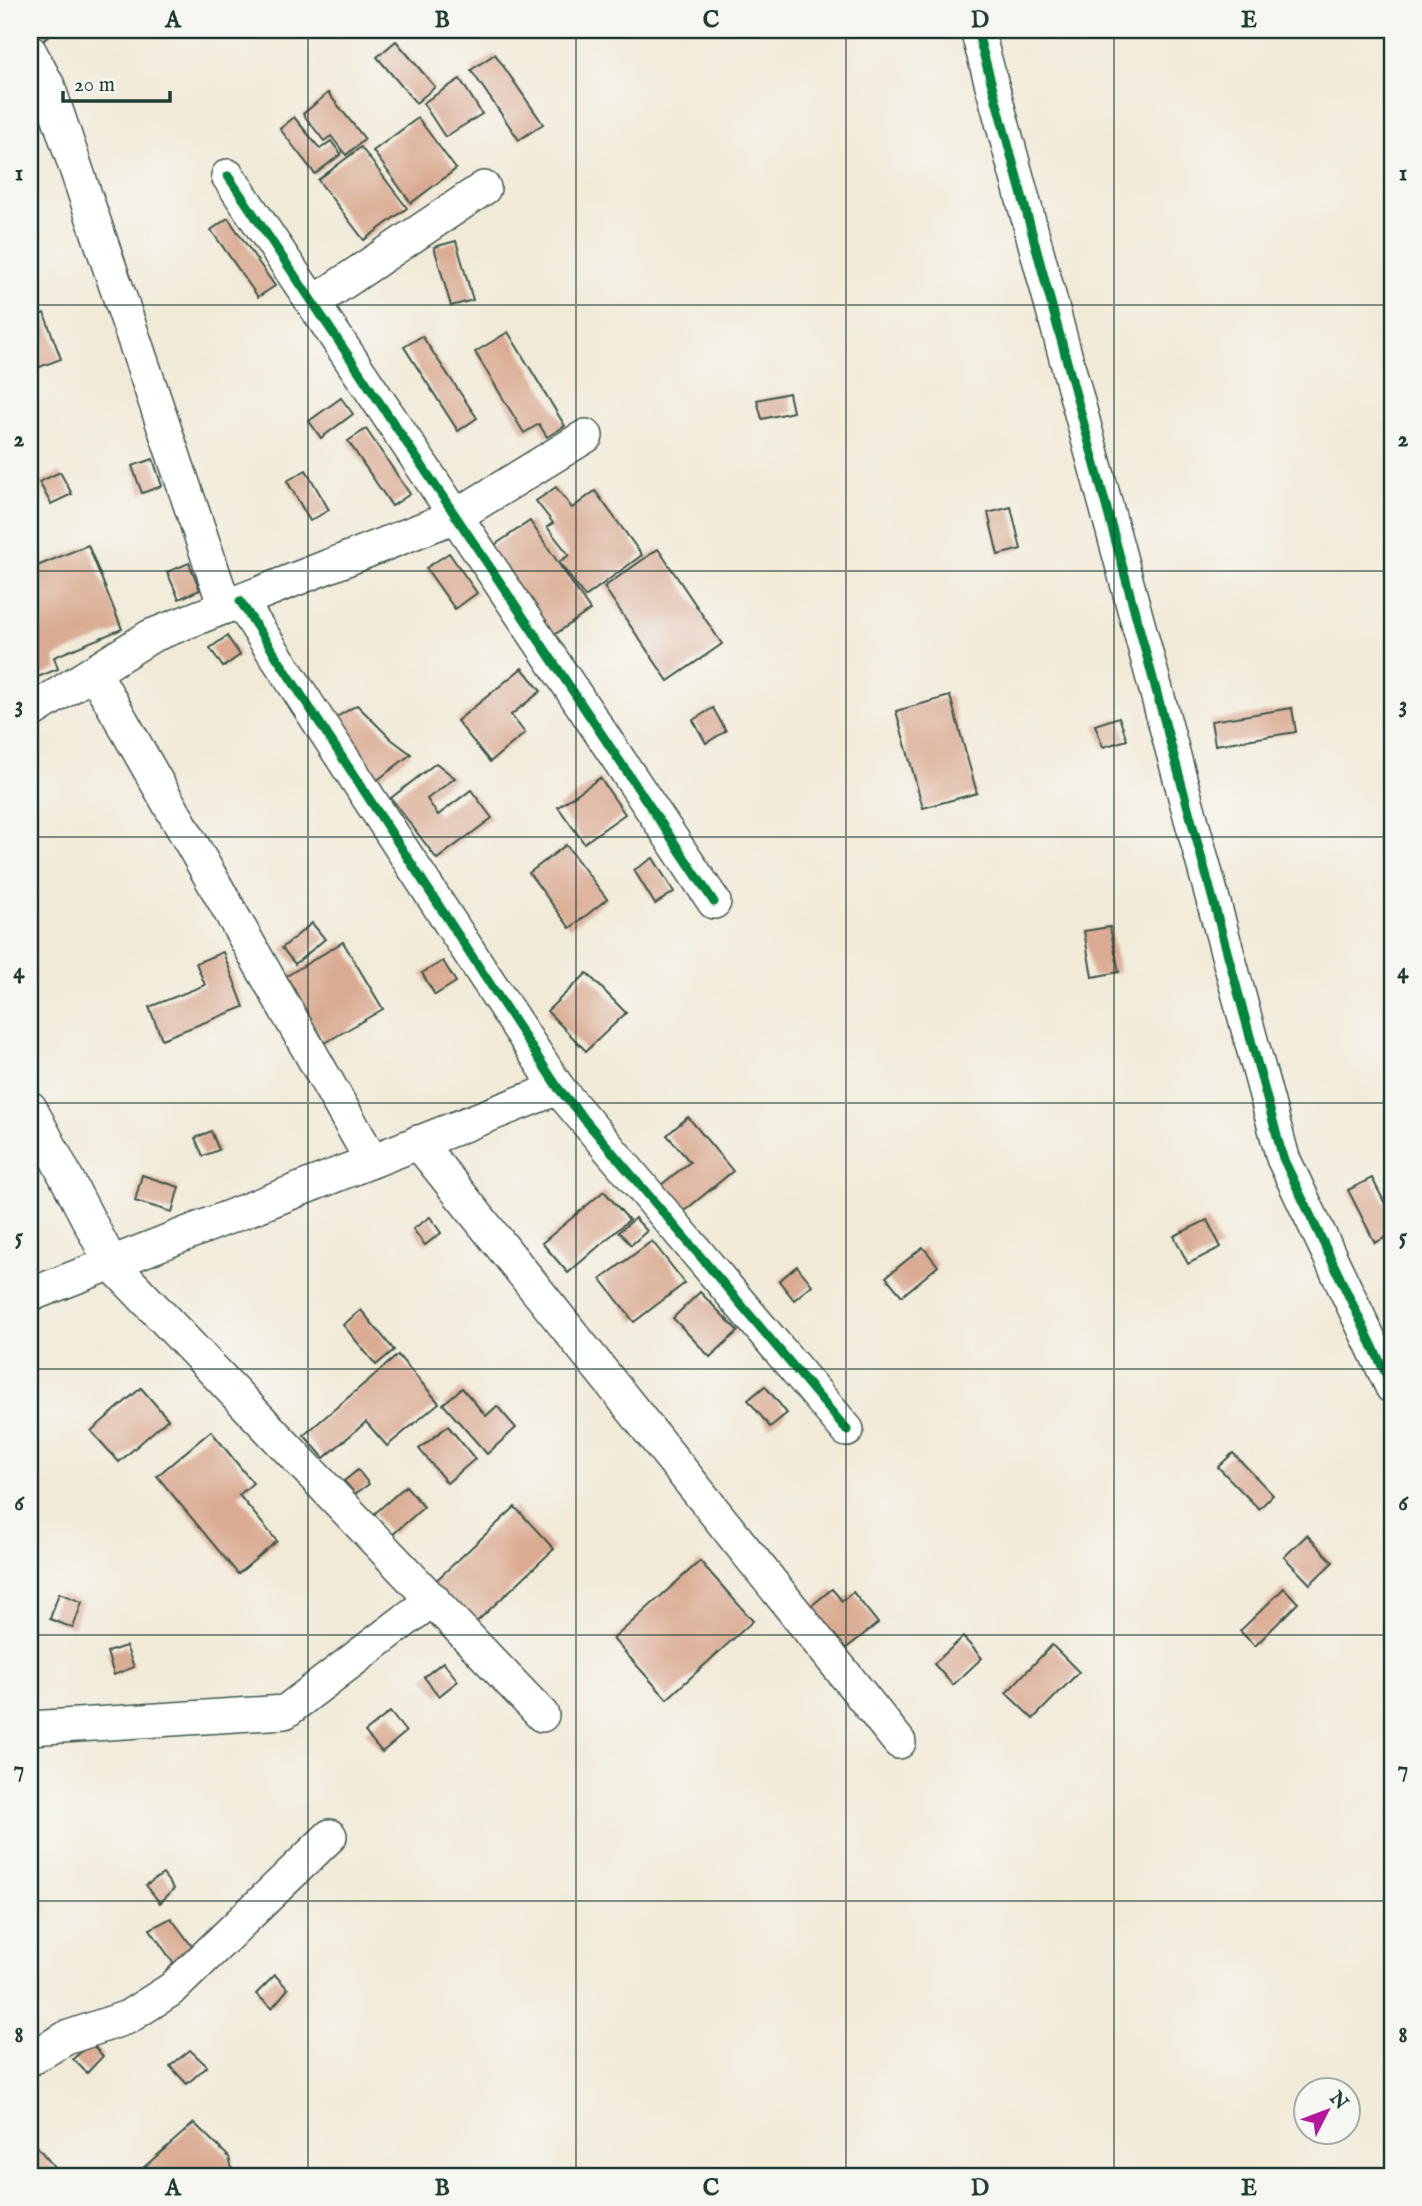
<svg xmlns="http://www.w3.org/2000/svg" width="1422" height="2206" viewBox="0 0 1422 2206" font-family="'IM FELL English',serif">
<style>
.building{fill:#daab92}
.lines{fill:none;stroke-linecap:round;stroke-linejoin:round}
.minor-casing{stroke:#3e574c;stroke-width:36}
.minor{stroke:#fff;stroke-width:33}
.cycleway-casing{stroke:#f6f6f2;stroke-width:13}
.cycleway{stroke:#00873e;stroke-width:9}
.grid{fill:none;stroke:#1f3d34;stroke-width:2;stroke-opacity:0.55}
.neatline{fill:none;stroke:#1f3d34;stroke-width:2.5}
.grid-label{font-size:23px;text-anchor:middle;font-weight:bold;fill:#1f3d34}
</style>
<rect width="100%" height="100%" fill="#f6f6f2"/>
<filter id="ink" filterUnits="userSpaceOnUse"><feTurbulence type="fractalNoise" baseFrequency=".0143" numOctaves="2"/><feDisplacementMap in="SourceGraphic" scale="14" xChannelSelector="R" yChannelSelector="G"/><feConvolveMatrix kernelMatrix="1 2 1 2 8 2 1 2 1" color-interpolation-filters="sRGB"/></filter>
<filter id="wash" filterUnits="userSpaceOnUse"><feTurbulence type="fractalNoise" baseFrequency=".00686" numOctaves="4" result="noise"/><feDisplacementMap in="SourceGraphic" scale="28" xChannelSelector="R" yChannelSelector="G"/><feGaussianBlur stdDeviation="1.57" result="paint"/><feColorMatrix in="noise" values="0 0 0 0 0 0 0 0 0 0 0 0 0 0 0 0 0 1.4 0 .05"/><feComposite in="paint" operator="in"/></filter>
<g filter="url(#wash)">
<rect width="100%" height="100%" fill="#f1ead7"/>
<g id="blocks">
<g class="building">
<polygon points="30,30 56,30 39,44 30,33"/>
<polygon points="396,41 435,87 416,103 377,57"/>
<polygon points="495,54 543,124 519,140 471,70"/>
<polygon points="460,79 482,114 445,137 423,103"/>
<polygon points="328,93 365,139 346,155 331,136 324,141 303,114"/>
<polygon points="294,117 320,149 331,141 341,154 315,174 280,129"/>
<polygon points="418,118 456,169 411,203 373,151"/>
<polygon points="361,147 407,208 364,240 318,180"/>
<polygon points="228,218 275,286 258,297 211,230"/>
<polygon points="456,241 473,300 451,306 434,247"/>
<polygon points="44,313 61,359 37,368 30,349 30,319"/>
<polygon points="508,332 565,426 547,437 539,424 524,433 475,352"/>
<polygon points="422,336 477,418 458,431 404,347"/>
<polygon points="789,393 793,412 762,419 757,400"/>
<polygon points="341,398 353,414 321,438 309,421"/>
<polygon points="366,429 410,494 392,506 348,441"/>
<polygon points="153,459 162,486 142,493 132,466"/>
<polygon points="306,470 329,510 310,521 287,481"/>
<polygon points="60,472 72,494 51,504 39,482"/>
<polygon points="556,487 572,508 595,491 642,555 585,597 559,562 569,555 547,527 553,523 536,501"/>
<polygon points="1011,507 1021,549 998,555 988,513"/>
<polygon points="530,521 590,610 551,637 490,548"/>
<polygon points="88,545 122,629 54,657 58,669 30,680 30,648 36,646 30,638 30,569"/>
<polygon points="658,549 722,644 668,681 604,587"/>
<polygon points="449,553 477,593 455,609 426,568"/>
<polygon points="189,563 200,590 179,599 167,572"/>
<polygon points="227,636 240,655 223,667 210,648"/>
<polygon points="522,668 541,691 511,715 525,733 490,762 457,721"/>
<polygon points="950,696 977,793 923,808 896,711"/>
<polygon points="357,705 391,739 411,754 375,782 330,721"/>
<polygon points="713,708 726,731 706,743 693,720"/>
<polygon points="1292,708 1296,732 1215,745 1211,721"/>
<polygon points="1119,717 1127,740 1103,747 1095,725"/>
<polygon points="436,763 455,778 427,799 438,815 471,790 492,818 437,859 391,798"/>
<polygon points="600,778 625,814 584,843 558,807"/>
<polygon points="566,845 607,899 570,928 529,873"/>
<polygon points="653,858 674,892 655,904 634,870"/>
<polygon points="312,923 325,939 295,964 282,948"/>
<polygon points="1110,927 1119,972 1092,977 1084,931"/>
<polygon points="343,942 383,1009 325,1043 285,977"/>
<polygon points="223,952 244,1007 162,1039 149,1007 205,985 196,963"/>
<polygon points="443,961 456,982 435,995 422,973"/>
<polygon points="587,973 626,1013 586,1051 547,1011"/>
<polygon points="688,1117 733,1171 683,1212 661,1185 690,1162 667,1135"/>
<polygon points="211,1131 219,1150 203,1156 195,1138"/>
<polygon points="142,1175 179,1187 172,1212 135,1201"/>
<polygon points="1372,1178 1392,1217 1392,1234 1375,1243 1348,1190"/>
<polygon points="604,1191 629,1220 568,1273 542,1243"/>
<polygon points="430,1217 441,1233 425,1245 413,1229"/>
<polygon points="635,1218 647,1231 631,1245 619,1232"/>
<polygon points="1207,1220 1221,1247 1188,1264 1174,1236"/>
<polygon points="652,1241 685,1283 634,1322 601,1279"/>
<polygon points="923,1247 938,1266 902,1296 886,1277"/>
<polygon points="797,1266 812,1285 794,1300 779,1281"/>
<polygon points="700,1292 738,1331 710,1357 673,1318"/>
<polygon points="361,1310 394,1350 376,1365 343,1325"/>
<polygon points="398,1355 439,1403 387,1446 366,1422 324,1458 304,1435"/>
<polygon points="765,1386 787,1413 770,1427 748,1400"/>
<polygon points="141,1388 168,1419 119,1462 91,1431"/>
<polygon points="462,1388 486,1416 497,1406 516,1428 487,1454 443,1404"/>
<polygon points="448,1426 475,1459 447,1483 419,1449"/>
<polygon points="211,1431 253,1483 239,1495 277,1541 238,1574 157,1476"/>
<polygon points="1233,1453 1273,1495 1259,1509 1218,1467"/>
<polygon points="358,1470 369,1484 355,1494 344,1481"/>
<polygon points="406,1486 424,1507 392,1535 374,1514"/>
<polygon points="515,1507 554,1549 470,1628 430,1586"/>
<polygon points="1307,1535 1333,1562 1310,1584 1284,1557"/>
<polygon points="700,1561 753,1621 667,1699 613,1639"/>
<polygon points="1284,1588 1298,1603 1255,1646 1240,1631"/>
<polygon points="832,1589 842,1601 853,1592 878,1623 840,1653 805,1611"/>
<polygon points="59,1593 82,1602 73,1628 50,1619"/>
<polygon points="963,1637 982,1658 953,1685 934,1664"/>
<polygon points="1052,1645 1079,1672 1033,1719 1006,1693"/>
<polygon points="126,1646 134,1667 114,1675 107,1652"/>
<polygon points="443,1662 458,1681 439,1696 424,1677"/>
<polygon points="390,1712 406,1732 382,1752 365,1732"/>
<polygon points="163,1874 174,1889 160,1903 146,1885"/>
<polygon points="171,1918 194,1949 174,1964 150,1929"/>
<polygon points="275,1975 288,1989 272,2008 256,1994"/>
<polygon points="91,2043 103,2056 87,2073 73,2059"/>
<polygon points="190,2050 207,2066 187,2084 170,2066"/>
<polygon points="194,2123 229,2157 233,2173 229,2176 134,2176"/>
<polygon points="30,2138 55,2168 47,2176 30,2176"/>
</g>
</g>
</g>
<g filter="url(#ink)">
<use href="#blocks" fill-opacity="0" stroke="#3e574c" stroke-width="2"/>
<g class="lines">
<g class="minor-casing">
<g id="minor">
<polyline points="977,30 1283,1158 1392,1387"/>
<polyline points="30,52 48,86 225,607"/>
<polyline points="228,176 714,902"/>
<polyline points="313,303 484,188"/>
<polyline points="240,601 558,1088 847,1430"/>
<polyline points="94,672 372,1161"/>
<polyline points="30,712 151,636 456,516 586,436"/>
<polyline points="30,1108 111,1263 542,1715"/>
<polyline points="418,1142 899,1742"/>
<polyline points="30,1295 558,1088"/>
<polyline points="30,1728 285,1712 433,1599"/>
<polyline points="30,2059 66,2038 128,2017 172,1989 330,1836"/>
</g>
</g>
<use href="#minor" class="minor"/>
<g class="cycleway-casing">
<g id="cycleway">
<polyline points="977,30 1283,1158 1392,1387"/>
<polyline points="228,176 714,902"/>
<polyline points="240,601 558,1088 847,1430"/>
</g>
</g>
<use href="#cycleway" class="cycleway"/>
</g>
</g>
<path class="grid" d="M308,30v2146M576,30v2146M846,30v2146M1114,30v2146M30,305h1362M30,571h1362M30,837h1362M30,1103h1362M30,1369h1362M30,1635h1362M30,1901h1362"/>
<rect width="1422" height="2206" fill="none" stroke="#f6f6f2" stroke-width="77"/>
<g transform="translate(1327 2111) rotate(48)"><circle r="33" fill="#f6f6f2" stroke="#a0aca6" stroke-width="2"/>
<path d="M0-5L12 26L0 18L-12 26Z" fill="#b5179e"/>
<text y="-10" font-size="19" font-weight="bold" text-anchor="middle" fill="#1f3d34">N</text>
</g>
<path d="M63 91v10h107v-10" fill="none" stroke="#1f3d34" stroke-width="3.5"/>
<text x="74" y="91" font-size="21" fill="#1f3d34" stroke="#f6f6f2" stroke-width="5" paint-order="stroke">20 m</text>
<rect x="38" y="38" width="1346" height="2130" class="neatline"/>
<g class="grid-label">
<text x="173" y="27">A</text>
<text x="442" y="27">B</text>
<text x="711" y="27">C</text>
<text x="980" y="27">D</text>
<text x="1249" y="27">E</text>
<text x="19" y="180">1</text>
<text x="1403" y="180">1</text>
<text x="19" y="446">2</text>
<text x="1403" y="446">2</text>
<text x="19" y="712">3</text>
<text x="1403" y="712">3</text>
<text x="19" y="978">4</text>
<text x="1403" y="978">4</text>
<text x="19" y="1244">5</text>
<text x="1403" y="1244">5</text>
<text x="19" y="1510">6</text>
<text x="1403" y="1510">6</text>
<text x="19" y="1776">7</text>
<text x="1403" y="1776">7</text>
<text x="19" y="2042">8</text>
<text x="1403" y="2042">8</text>
<text x="173" y="2195">A</text>
<text x="442" y="2195">B</text>
<text x="711" y="2195">C</text>
<text x="980" y="2195">D</text>
<text x="1249" y="2195">E</text>
</g>
</svg>
